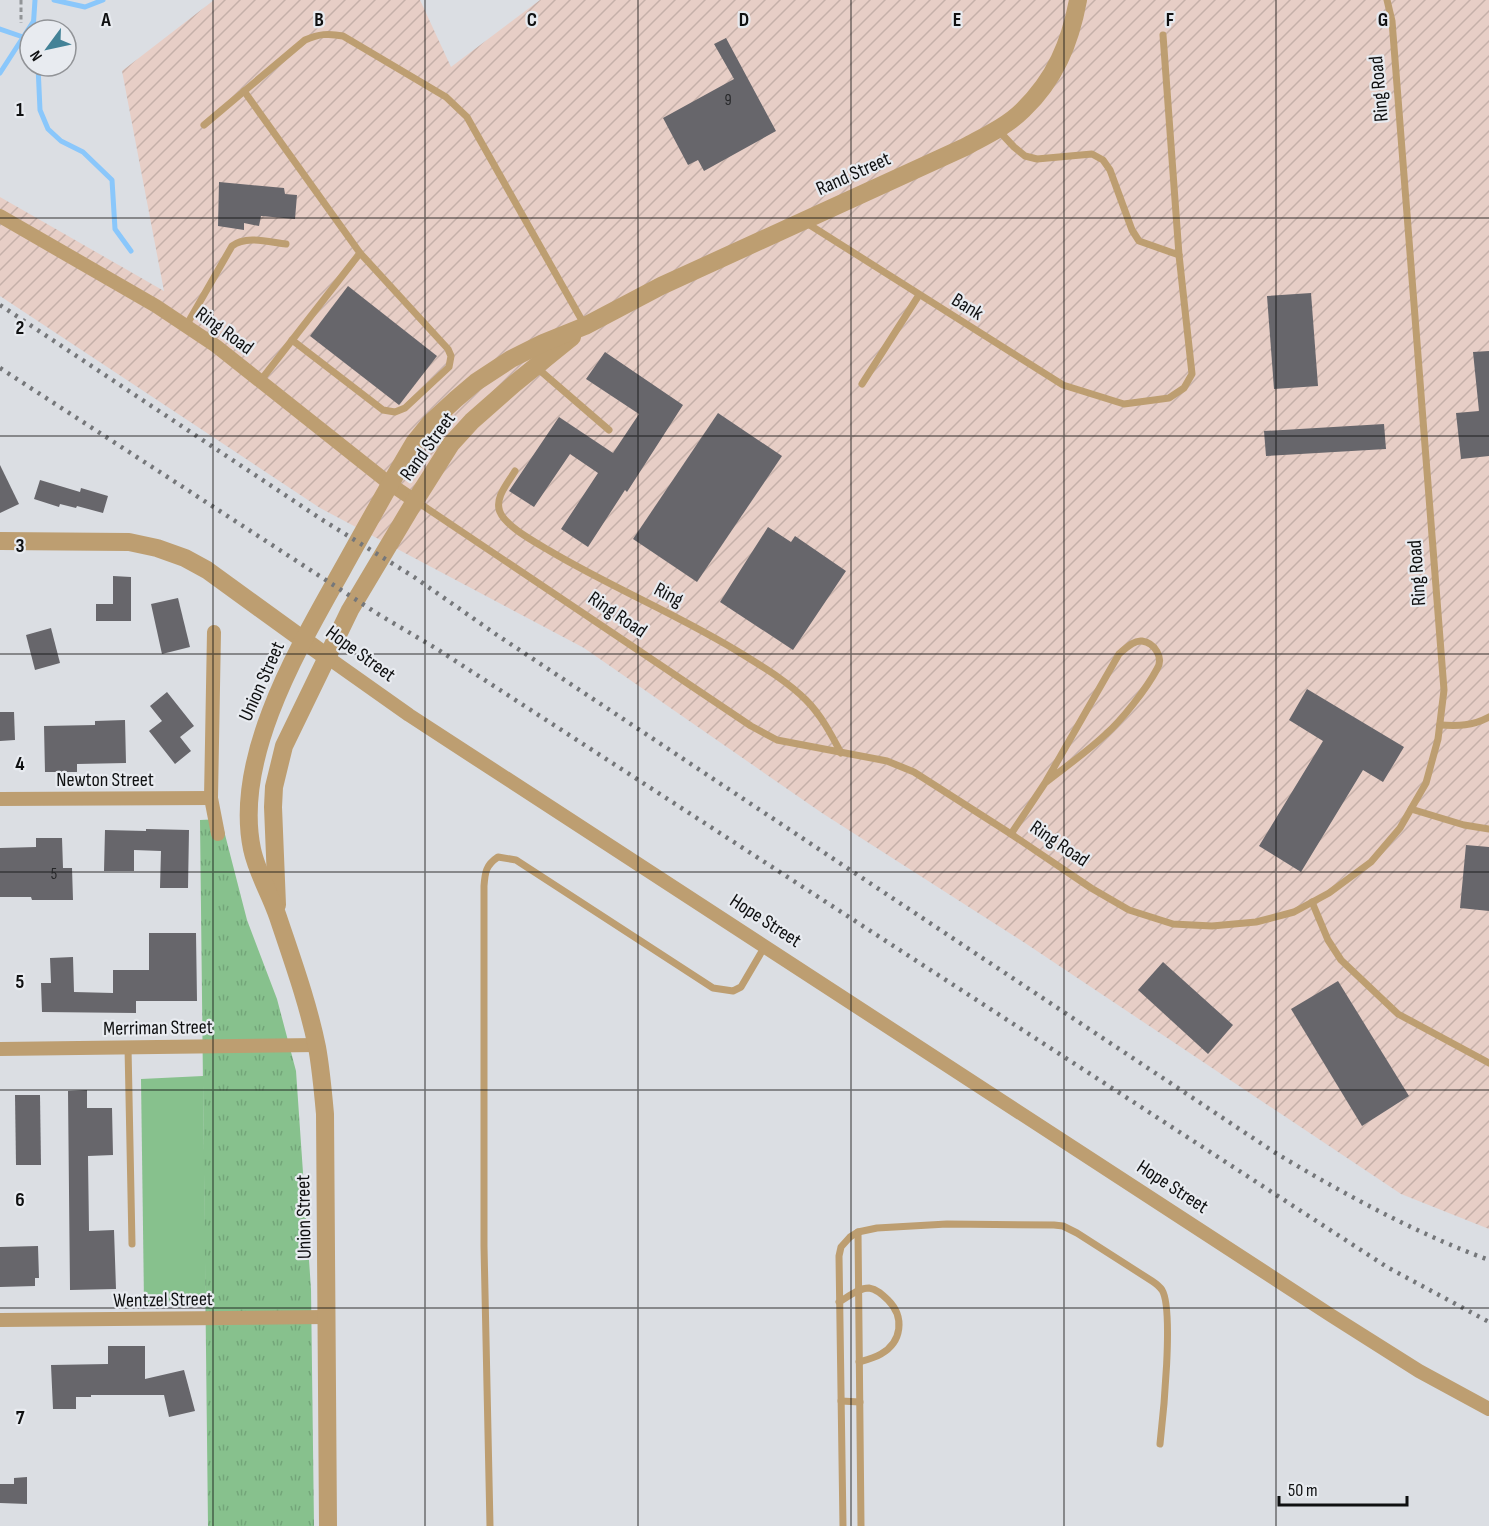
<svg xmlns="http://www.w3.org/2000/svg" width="1489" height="1526" viewBox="0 0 1489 1526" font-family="'Sofia Sans Condensed',sans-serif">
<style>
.industrial{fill:url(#industrial-furrows)}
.grass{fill:#87c18d}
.park{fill:url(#park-tufts)}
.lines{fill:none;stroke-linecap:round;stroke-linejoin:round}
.stream{stroke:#8ac7fb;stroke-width:5}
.building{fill:#67666b}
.path{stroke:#919497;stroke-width:3;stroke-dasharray:4.5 3;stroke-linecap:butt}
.service{stroke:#bd9e71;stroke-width:7}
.minor{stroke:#bd9e71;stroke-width:14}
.tertiary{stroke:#bd9e71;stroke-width:18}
.rail{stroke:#75777a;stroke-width:4.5;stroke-dasharray:3 6;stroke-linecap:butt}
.grid{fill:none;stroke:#0f1011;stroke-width:1.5;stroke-opacity:0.55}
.labels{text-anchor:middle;stroke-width:4.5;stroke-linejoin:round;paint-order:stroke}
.number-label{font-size:16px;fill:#252628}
.street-label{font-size:20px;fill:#0f1011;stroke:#e8ebf0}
.grid-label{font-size:20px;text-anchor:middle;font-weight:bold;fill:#0f1011;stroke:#e8ebf0;stroke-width:4.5;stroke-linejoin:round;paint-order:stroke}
</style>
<defs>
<pattern id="industrial-furrows" width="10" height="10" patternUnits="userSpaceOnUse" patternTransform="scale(1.5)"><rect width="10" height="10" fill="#e7cec6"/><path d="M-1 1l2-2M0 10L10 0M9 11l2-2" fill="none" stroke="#c5b0a9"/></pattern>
<pattern id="park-tufts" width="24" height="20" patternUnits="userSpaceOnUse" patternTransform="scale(1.5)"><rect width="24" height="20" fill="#87c18d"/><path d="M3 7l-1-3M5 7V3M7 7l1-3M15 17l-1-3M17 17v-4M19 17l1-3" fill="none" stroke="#73a579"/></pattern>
</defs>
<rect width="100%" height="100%" fill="#dbdee3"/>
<polygon class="industrial" points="214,0 420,0 451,67 540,0 1489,0 1489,1229 1401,1194 1025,943 822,813 584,648 320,508 0,296 0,197 164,291 122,71"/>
<polygon class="grass" points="203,1076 206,1302 144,1302 141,1079"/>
<polygon class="park" points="221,819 247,920 277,999 296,1071 311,1289 314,1526 208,1526 200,820"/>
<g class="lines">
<g class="stream">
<polyline points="54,0 85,7 103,0"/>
<polyline points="0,29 23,37"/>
<polyline points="33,30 35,0"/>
<polyline points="38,66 40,110 48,129 61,141 83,152 112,180 115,229 131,251"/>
<polyline points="0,73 33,22"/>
</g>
</g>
<g class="building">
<polygon points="726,38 776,131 704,171 698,160 688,165 663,118 734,79 714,44"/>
<polygon points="219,182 284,188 285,194 297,195 295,219 261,216 259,226 244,223 244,230 218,226"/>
<polygon points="348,286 437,356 400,404 399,405 310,336"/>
<polygon points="1311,293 1318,386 1274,389 1267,296"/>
<polygon points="1489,351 1489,456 1461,459 1456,413 1479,411 1473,352"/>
<polygon points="605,352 683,405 627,492 625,490 588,547 561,529 598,473 570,454 534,507 509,491 559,417 613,453 639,414 586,379"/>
<polygon points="718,413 782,456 697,582 633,539"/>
<polygon points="1384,424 1386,449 1266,456 1264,431"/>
<polygon points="0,465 19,504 0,513"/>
<polygon points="40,480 80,492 81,488 108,496 103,513 77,506 76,508 60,504 59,507 34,499"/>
<polygon points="768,527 791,542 795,536 846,571 793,650 720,602"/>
<polygon points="113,576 131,577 131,621 96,621 96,604 113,604"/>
<polygon points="178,598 190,647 162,654 151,604"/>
<polygon points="51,628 60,663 35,670 26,635"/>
<polygon points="1307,689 1404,747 1383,782 1363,770 1301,872 1259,846 1323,741 1289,720"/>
<polygon points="167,692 194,726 180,737 191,751 175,764 149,731 162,721 150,706"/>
<polygon points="0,712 14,712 15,740 0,741"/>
<polygon points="125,720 126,763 77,764 77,772 45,772 44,726 95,725 95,721"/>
<polygon points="146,829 189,830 188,888 160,888 161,851 134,850 134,871 104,871 105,830 146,831"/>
<polygon points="36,838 62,838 63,868 72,868 73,900 32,900 31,897 0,897 0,848 36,847"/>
<polygon points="1466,845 1489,847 1489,911 1460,908"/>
<polygon points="149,933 196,933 197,1001 136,1001 136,1013 42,1012 41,983 51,983 50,958 73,957 74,992 113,993 113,970 149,970"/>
<polygon points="1163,962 1233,1025 1208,1054 1138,990"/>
<polygon points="1338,981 1409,1096 1362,1126 1291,1009"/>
<polygon points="87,1090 87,1108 112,1108 113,1155 88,1156 89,1231 114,1230 116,1289 70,1290 68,1091"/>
<polygon points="15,1095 40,1095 41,1165 16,1165"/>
<polygon points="38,1246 39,1278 35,1278 35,1286 0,1287 0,1247"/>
<polygon points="108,1346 145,1346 145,1379 184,1370 195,1411 169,1417 164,1395 91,1395 91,1397 76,1397 76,1409 53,1409 51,1365 108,1364"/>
<polygon points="27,1477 27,1504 0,1503 0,1484 14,1484 14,1478"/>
</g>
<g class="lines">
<polyline class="path" points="21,0 21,23"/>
<g class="service">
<polyline points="244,91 360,253 261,380"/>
<path d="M204,125l101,-85c14,-6 23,-7 38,-4l103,61 21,20 117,207"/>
<polyline points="999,131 1014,147 1025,156 1037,159 1092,154 1103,160 1110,170 1132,230 1139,241 1179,255"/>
<polyline points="805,222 1063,385 1124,404 1169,398 1184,388 1192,374 1179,255 1163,35"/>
<path d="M186,326l46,-80c14,-11 37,-4 54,-2"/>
<polyline points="292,340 383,410 395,412 405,408 449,367 451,356 448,349 360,253"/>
<polyline points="536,367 609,430"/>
<polyline points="862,384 919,295"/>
<path d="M515,471c-7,12 -21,27 -15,41 6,15 37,31 50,39 64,38 134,66 197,106 21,13 42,26 59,43 15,15 25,34 35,53"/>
<polyline points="416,501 751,726 777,740 887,761 914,772 1011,834 1091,888 1129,910 1173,924 1212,926 1256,922 1294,912 1329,893 1371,862 1400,828 1426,783 1438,739 1444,690 1392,21 1387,0"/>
<path d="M1440,725c19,1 32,1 49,-8"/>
<polyline points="1411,809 1464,825 1489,829"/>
<path d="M1011,834l34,-51 74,-129c6,-5 14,-14 23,-13 13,2 22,17 15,28 -10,19 -35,51 -51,65 -19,18 -41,33 -61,49"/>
<polyline points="1312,902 1328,940 1341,960 1398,1014 1489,1063"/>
<polyline points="128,1047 132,1244"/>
<polyline points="858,1232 861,1526"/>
<path d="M839,1302c9,-5 19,-14 30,-14 8,1 14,7 19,12 17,17 14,42 -7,54 -7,4 -15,6 -22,8"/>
<polyline points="841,1401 860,1402"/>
<path d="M490,1526l-6,-280v-360c1,-14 2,-21 14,-29l18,3 197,128 20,3 8,-4 24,-41"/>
<path d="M843,1526l-4,-270 2,-9 9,-10 8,-5 19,-4 70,-4 107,1 9,1 14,7 75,48c3,2 8,6 10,9 12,19 1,128 -2,154"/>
</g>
<g class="minor">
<polyline points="0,216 156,306 216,346 390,484 415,501"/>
<polyline points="214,632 211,798 218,834"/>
<polyline points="327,657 409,715 1332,1316 1419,1371 1489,1409"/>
<polyline points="0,799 211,798"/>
<polyline points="0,1049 317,1045"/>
<polyline points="0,1320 326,1317"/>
</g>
<g class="tertiary">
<polyline points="0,541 129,542 157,548 185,558 207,570 327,657"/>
<polyline points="277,905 273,807 274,787 284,746 350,610 415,501 451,444 472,421 514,384 572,337"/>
<path d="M328,1526l-3,-412c-2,-22 -4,-45 -8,-67 -9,-44 -25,-88 -39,-130 -8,-24 -21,-44 -26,-68 -19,-92 47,-202 90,-279 24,-43 47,-85 72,-127l17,-21 25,-23 20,-17 35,-23 32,-16 42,-17 76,-40 304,-139c20,-11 42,-21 58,-37 32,-31 47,-67 55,-110"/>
</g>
<g class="rail">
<path d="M0,305l321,214 93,58 83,58 777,517c66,40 143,82 215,108"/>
<polyline points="0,368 378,614 437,649 1387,1267 1489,1322"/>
</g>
</g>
<path class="grid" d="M213,0v1526M425,0v1526M638,0v1526M851,0v1526M1064,0v1526M1276,0v1526M0,218h1489M0,436h1489M0,654h1489M0,872h1489M0,1090h1489M0,1308h1489"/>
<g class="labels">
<g class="number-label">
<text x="728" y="105">9</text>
<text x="54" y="879">5</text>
</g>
<g class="street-label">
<text transform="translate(1378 89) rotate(-95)" y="7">Ring Road</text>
<text transform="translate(853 173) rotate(-24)" y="7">Rand Street</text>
<text transform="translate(968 306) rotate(32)" y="7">Bank</text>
<text transform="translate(225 330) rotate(36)" y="7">Ring Road</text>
<text transform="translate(427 446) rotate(-54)" y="7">Rand Street</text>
<text transform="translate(1416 573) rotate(-94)" y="7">Ring Road</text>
<text transform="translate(669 594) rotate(28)" y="7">Ring</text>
<text transform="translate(618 614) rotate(34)" y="7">Ring Road</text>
<text transform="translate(361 653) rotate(36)" y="7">Hope Street</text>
<text transform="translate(261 681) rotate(-66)" y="7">Union Street</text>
<text x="105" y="786">Newton Street</text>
<text transform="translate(1060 843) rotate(34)" y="7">Ring Road</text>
<text transform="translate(766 920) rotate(33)" y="7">Hope Street</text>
<text transform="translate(158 1027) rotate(-1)" y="7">Merriman Street</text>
<text transform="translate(1173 1186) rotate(33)" y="7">Hope Street</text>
<text transform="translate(303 1217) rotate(-91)" y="7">Union Street</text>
<text transform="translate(163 1299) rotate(-1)" y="7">Wentzel Street</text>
</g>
</g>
<g class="grid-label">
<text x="106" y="26">A</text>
<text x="319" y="26">B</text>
<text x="532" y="26">C</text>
<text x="744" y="26">D</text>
<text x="957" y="26">E</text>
<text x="1170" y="26">F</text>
<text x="1383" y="26">G</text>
<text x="20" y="116">1</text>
<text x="20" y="334">2</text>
<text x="20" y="552">3</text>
<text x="20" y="770">4</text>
<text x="20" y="988">5</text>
<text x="20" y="1206">6</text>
<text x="20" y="1424">7</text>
</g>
<g transform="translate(48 48) rotate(237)"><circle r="28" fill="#e8ebf0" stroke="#919397" stroke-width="1.5"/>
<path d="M0-4.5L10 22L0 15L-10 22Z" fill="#438297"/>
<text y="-9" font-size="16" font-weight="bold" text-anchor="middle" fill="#0f1011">N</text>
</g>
<path d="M1279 1496v9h128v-9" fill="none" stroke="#0f1011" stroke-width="3"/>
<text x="1288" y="1496" font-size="18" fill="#0f1011" stroke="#e8ebf0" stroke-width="4.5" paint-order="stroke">50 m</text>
</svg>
